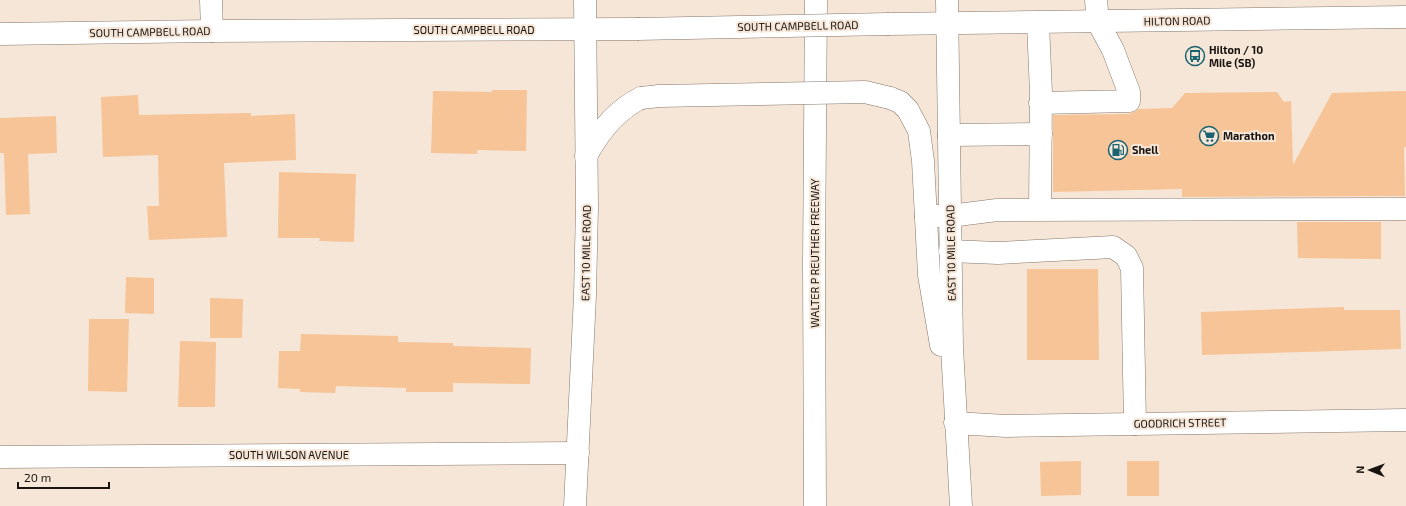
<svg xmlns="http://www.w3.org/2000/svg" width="1406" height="506" viewBox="0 0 1406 506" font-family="'Exo 2',sans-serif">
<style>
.building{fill:#f6c496}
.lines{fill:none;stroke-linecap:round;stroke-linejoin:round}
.minor-casing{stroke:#85776a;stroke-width:23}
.major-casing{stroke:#85776a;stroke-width:23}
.highway-casing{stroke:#85776a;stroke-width:23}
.minor{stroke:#fff;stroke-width:22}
.major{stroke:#fff;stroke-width:22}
.highway{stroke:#fff;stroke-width:22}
.minor-bridge-casing{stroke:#85776a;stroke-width:23;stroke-linecap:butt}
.major-bridge-casing{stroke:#85776a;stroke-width:23;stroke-linecap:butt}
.minor-bridge{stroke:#fff;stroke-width:22}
.major-bridge{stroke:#fff;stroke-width:22}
.labels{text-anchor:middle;stroke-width:4;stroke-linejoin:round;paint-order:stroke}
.street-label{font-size:11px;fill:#19140f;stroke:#f6e6d8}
.poi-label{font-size:11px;font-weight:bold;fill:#19140f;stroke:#f6e6d8;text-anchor:start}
</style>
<rect width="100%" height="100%" fill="#f6e6d8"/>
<g class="building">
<polygon points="492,90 527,90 526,151 477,150 477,154 431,153 433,91 492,92"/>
<polygon points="1406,91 1406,147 1404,147 1405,196 1182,197 1182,189 1053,192 1053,115 1129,114 1139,109 1172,108 1185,93 1277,92 1284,102 1291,101 1293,165 1332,93"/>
<polygon points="138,95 139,115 251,113 251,116 295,114 296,160 224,163 227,237 149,240 147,206 159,206 158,155 103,157 101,97"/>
<polygon points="56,116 57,153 28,154 30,214 6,215 4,153 0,153 0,118"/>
<polygon points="279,172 356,174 354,242 319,241 320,238 278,238"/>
<polygon points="1297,222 1381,222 1381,259 1298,258"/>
<polygon points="1027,269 1098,269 1099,360 1027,360"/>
<polygon points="126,277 154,278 154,314 125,313"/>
<polygon points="210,298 243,299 242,338 210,338"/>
<polygon points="1344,307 1344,310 1400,310 1401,349 1202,355 1201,312"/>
<polygon points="89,319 129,319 127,392 88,391"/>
<polygon points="301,334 398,336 398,342 453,343 453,346 531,348 530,384 453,383 453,392 406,392 406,388 336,386 335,393 300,392 300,389 278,388 279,351 300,351"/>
<polygon points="180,341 216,342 215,407 178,407"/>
<polygon points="1081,461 1081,495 1041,496 1040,462"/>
<rect x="1127" y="461" width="32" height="35"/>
</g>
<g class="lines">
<g class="minor-casing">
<g id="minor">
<polyline points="211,0 212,31"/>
<polyline points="1038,23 1041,93 1040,209"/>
<polyline points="889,24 1406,17"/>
<polyline points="0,34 212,31 637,29"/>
<polyline points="1040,103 1129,101 1129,92 1113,50 1098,22 1096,0"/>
<polyline points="949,135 1041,134"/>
<polyline points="926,216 950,216 997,210 1406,209"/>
<polyline points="950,251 998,253 1113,247 1126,256 1132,268 1135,424"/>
<polyline points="955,423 1006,426 1406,420"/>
<polyline points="0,457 578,453"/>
</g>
</g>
<g class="major-casing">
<g id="major">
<polyline points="947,0 952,348 961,506"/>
<polyline points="890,98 900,102 908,110 919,131 923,161 929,275 941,345"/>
<path d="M586,156c13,-24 30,-46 55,-58"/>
<polyline points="575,506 585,295 587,206 585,0"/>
</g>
</g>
<g class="highway-casing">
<polyline id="highway" points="815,506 814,264 816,0"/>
</g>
<use href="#minor" class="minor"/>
<use href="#major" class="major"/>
<use href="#highway" class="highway"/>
<g class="minor-bridge-casing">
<polyline id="minor-bridge" points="637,29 889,24"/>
</g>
<g class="major-bridge-casing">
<polyline id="major-bridge" points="641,98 659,96 865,92 890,98"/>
</g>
<use href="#minor-bridge" class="minor-bridge"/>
<use href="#major-bridge" class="major-bridge"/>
</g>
<defs>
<g id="bus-ring" transform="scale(1)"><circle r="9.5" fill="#f6e6d8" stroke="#1a6371" stroke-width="1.5"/><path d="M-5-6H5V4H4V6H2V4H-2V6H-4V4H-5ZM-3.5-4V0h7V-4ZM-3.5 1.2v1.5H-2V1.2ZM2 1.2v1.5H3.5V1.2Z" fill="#1a6371"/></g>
<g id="supermarket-ring" transform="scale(1)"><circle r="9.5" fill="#f6e6d8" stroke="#1a6371" stroke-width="1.5"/><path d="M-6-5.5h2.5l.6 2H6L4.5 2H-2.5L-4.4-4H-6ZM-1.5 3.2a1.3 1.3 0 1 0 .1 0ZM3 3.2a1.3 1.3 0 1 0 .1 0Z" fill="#1a6371"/></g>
<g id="fuel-ring" transform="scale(1)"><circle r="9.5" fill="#f6e6d8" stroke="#1a6371" stroke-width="1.5"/><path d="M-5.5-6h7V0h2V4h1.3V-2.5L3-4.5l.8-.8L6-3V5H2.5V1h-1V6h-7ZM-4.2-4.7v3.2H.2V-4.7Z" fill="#1a6371"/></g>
</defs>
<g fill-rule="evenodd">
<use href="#bus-ring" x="1195" y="56"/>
<use href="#supermarket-ring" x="1209" y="136"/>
<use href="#fuel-ring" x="1118" y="150"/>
</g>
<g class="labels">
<g class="street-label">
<text transform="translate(1177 21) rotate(-1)" y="4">HILTON ROAD</text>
<text transform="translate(798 26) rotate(-1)" y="4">SOUTH CAMPBELL ROAD</text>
<text x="474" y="34">SOUTH CAMPBELL ROAD</text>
<text transform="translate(150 32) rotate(-1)" y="4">SOUTH CAMPBELL ROAD</text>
<text transform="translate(586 253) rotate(-89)" y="4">EAST 10 MILE ROAD</text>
<text transform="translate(815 253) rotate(-90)" y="4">WALTER P REUTHER FREEWAY</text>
<text transform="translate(951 253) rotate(-91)" y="4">EAST 10 MILE ROAD</text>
<text transform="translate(1180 423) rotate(-1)" y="4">GOODRICH STREET</text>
<text x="289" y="459">SOUTH WILSON AVENUE</text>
</g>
<g class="poi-label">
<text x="1209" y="54">Hilton / 10<tspan x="1209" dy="13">Mile (SB)</tspan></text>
<text x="1223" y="140">Marathon</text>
<text x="1132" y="154">Shell</text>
</g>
</g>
<g transform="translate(1370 470) rotate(271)" stroke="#f6e6d8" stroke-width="3" paint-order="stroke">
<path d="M0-3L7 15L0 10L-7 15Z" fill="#19140f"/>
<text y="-6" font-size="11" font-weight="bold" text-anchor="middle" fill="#19140f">N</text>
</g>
<path d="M18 482v6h91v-6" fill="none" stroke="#19140f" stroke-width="2"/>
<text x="24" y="482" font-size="12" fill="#19140f" stroke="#f6e6d8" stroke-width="3" paint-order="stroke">20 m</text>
</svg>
